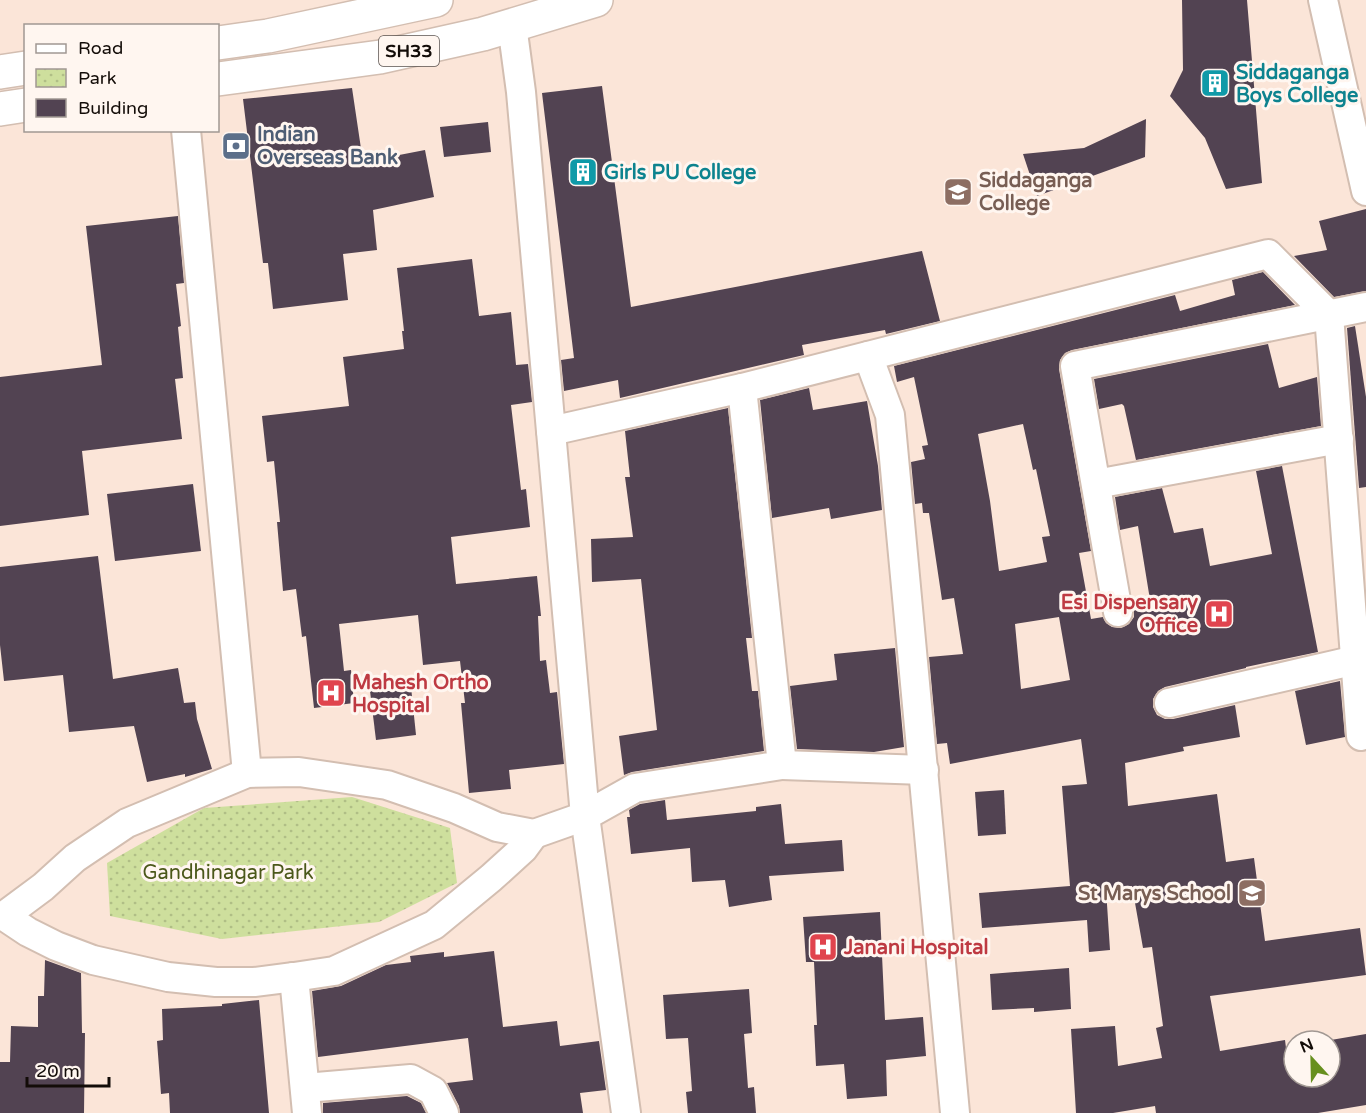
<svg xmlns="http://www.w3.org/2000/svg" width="1366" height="1113" viewBox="0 0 1366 1113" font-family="'Varela Round',sans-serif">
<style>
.park{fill:url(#park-dots)}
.building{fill:#524352;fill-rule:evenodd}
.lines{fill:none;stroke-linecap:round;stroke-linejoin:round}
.street-casing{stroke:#d3beb1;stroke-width:32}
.primary-casing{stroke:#d3beb1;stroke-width:36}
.street{stroke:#fff;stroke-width:28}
.primary{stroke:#fff;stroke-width:33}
.labels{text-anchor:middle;stroke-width:6;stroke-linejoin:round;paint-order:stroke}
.shield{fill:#fff6f0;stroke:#5a524e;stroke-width:1.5}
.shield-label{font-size:18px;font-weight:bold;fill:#130c08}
.culture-label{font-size:20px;font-weight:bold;fill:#0d838f;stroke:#fff6f0;text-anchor:start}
.service-label{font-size:20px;font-weight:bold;fill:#4e5e75;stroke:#fff6f0;text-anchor:start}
.education-label{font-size:20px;font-weight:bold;fill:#785e54;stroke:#fff6f0;text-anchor:start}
.health-label{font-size:20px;font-weight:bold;fill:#be3a42;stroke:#fff6f0;text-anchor:start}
.park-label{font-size:20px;fill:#4b5819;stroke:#fff6f0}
</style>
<defs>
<pattern id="park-dots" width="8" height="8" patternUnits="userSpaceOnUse" patternTransform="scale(1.5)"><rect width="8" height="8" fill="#cedf9d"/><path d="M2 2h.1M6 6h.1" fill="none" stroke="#b0be86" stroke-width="1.8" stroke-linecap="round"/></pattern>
</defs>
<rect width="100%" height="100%" fill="#fbe5d8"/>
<polygon class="park" points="352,797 450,828 457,883 379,922 222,939 110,916 107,863 204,808"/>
<g class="building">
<polygon points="1182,0 1247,0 1262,183 1226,189 1205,138 1170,96 1183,70"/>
<polygon points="602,86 631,307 922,251 940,321 886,334 885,330 802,345 804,355 620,398 618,380 564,391 561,360 574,358 542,93"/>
<polygon points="352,88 363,162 425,150 434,197 373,210 377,250 343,254 348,300 273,309 268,263 263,263 243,99"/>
<polygon points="1146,119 1145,157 1037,196 1023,154 1084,148"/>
<polygon points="488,122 491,152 444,157 440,127"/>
<polygon points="1366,209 1366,291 1334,297 1294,256 1327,250 1319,221"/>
<polygon points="178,216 184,283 176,284 181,326 178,327 183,378 175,379 182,439 82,451 89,515 0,526 0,377 102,365 86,226"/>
<polygon points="472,259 479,316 511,312 516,365 528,364 532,402 511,405 521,490 526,489 530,527 451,537 456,584 537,576 541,616 538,616 540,661 546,660 550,693 557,692 564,764 509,770 511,789 469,793 461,703 465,703 460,661 423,665 418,615 339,624 344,671 351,670 354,703 314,708 306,636 302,637 296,589 283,591 277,522 280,522 274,461 267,462 262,416 349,406 343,357 404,349 402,331 404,331 397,268"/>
<path d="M1263,272l32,33 -223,45 -7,3 -5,7 -1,9 32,182 -12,2 12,66 12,-2 3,6 6,4 9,1 8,-4 5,-7v-7l17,-4 -13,-80 -18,4 -5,-33 47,-9 12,45 29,-5 7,38 62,-12 -16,-83 26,-5 36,186 -72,15v1l-81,19 -7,4 -5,8v8l4,8 8,4h8l62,-14 5,32 -57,10 1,4 -59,12 3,43 89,-12 9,68 28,-4 11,83 95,-13 6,47 -156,21 10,55 65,-11 1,8 8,-2v31h36v-36h-5l41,-7v71l-48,8h-162l-1,-7 -42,7h-37l-5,-84 44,-3 3,40 44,-8 -6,-30 7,-2 -11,-79 -9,1 -11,-62 -26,3 4,61 -21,2 -2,-32 -105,8 -3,-35 91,-7 -8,-100 25,-2 -6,-45 -131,25 -3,-21 -10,1 -8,-87 34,-3 -9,-56 -12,2 -13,-87h-6l-1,-10 -7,1 -4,-42 14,-3 -3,-13 6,-1 -14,-68 -17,5 -3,-16 281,-71 5,16 55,-16 -3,-15zM1023,424l10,46 3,-1 14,67 -8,1 5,25 -48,9 -9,-70 -12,-67zM1059,617l11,63 -49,9 -6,-65z"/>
<polygon points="1355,326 1366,397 1366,487 1359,488 1347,328"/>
<polygon points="1268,344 1279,388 1317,377 1321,426 1136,460 1124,406 1122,404 1099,409 1094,379"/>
<polygon points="809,388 813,410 867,401 878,466 882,510 831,519 829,508 772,518 760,400"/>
<polygon points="728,408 752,638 746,638 752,691 758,691 764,751 632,772 624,775 619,736 657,730 641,579 592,582 591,539 633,537 625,477 630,477 625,431"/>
<polygon points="193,484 201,551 115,561 107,494"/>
<polygon points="98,556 113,679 178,668 184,703 195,702 197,719 212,769 185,777 185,774 147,782 134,726 69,732 63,675 4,681 0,645 0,567"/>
<polygon points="895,648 904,747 874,752 797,749 790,686 837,680 834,654"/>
<polygon points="1340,681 1345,737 1306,745 1295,691"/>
<polygon points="411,687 416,735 376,740 370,691"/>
<polygon points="1004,790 1006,834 978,836 975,792"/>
<polygon points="665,800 667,820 756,811 756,807 781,804 785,844 842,840 844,871 769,876 772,900 729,907 725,880 692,882 690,848 631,854 627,817 630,817 629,810 640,804"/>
<polygon points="880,912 885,1020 923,1017 926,1056 886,1060 887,1096 847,1099 844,1064 816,1066 814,1025 817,1025 814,962 806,962 803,917"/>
<polygon points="494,951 503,1027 557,1021 560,1046 599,1041 606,1090 580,1093 583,1113 460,1113 459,1106 447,1083 473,1080 468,1038 318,1057 312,991 341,986 386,965 411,962 410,956 444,952 444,957"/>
<polygon points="45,960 81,973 82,1033 85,1033 84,1113 0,1113 0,1062 10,1062 11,1026 38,1027 38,996 44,996"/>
<polygon points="1069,968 1071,1009 1034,1012 1034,1008 992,1010 990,974"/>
<polygon points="749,989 752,1033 744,1034 748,1088 754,1087 756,1113 688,1113 686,1092 692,1091 688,1038 666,1039 663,995"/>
<polygon points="259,1000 269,1113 170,1113 169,1093 161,1094 157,1041 163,1040 162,1009 222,1006 222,1004"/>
<polygon points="407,1096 421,1103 426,1113 323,1113 323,1103"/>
</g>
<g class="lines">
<g class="street-casing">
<g id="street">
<polyline points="1323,0 1366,191"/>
<polyline points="186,130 247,773"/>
<polyline points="868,356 890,415 955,1113"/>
<polyline points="742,388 1268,254 1329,315 1361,736"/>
<polyline points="551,431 742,388 782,765 635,788 585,816 626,1113"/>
<polyline points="1096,484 1339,439"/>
<polyline points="1118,612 1075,366 1366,307"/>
<polyline points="1169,703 1356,660"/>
<polyline points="782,765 924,770"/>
<polyline points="0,916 4,916 43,887 75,858 127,823 247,773 299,772 387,785 454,808 497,827 534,834 585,816 521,92 512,25"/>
<polyline points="4,916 28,932 56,946 93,960 168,977 216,982 254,982 294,977 334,971 434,925 491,878 523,849 534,834"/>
<polyline points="294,977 307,1113"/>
<polyline points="305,1088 411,1079 433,1091 444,1113"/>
</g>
</g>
<g class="primary-casing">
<g id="primary">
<polyline points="218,43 268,36 436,0"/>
<polyline points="0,72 26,68"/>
<polyline points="218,79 380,57 483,34 596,0"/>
<polyline points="0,109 26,105"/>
</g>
</g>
<use href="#street" class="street"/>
<use href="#primary" class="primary"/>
</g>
<defs>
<g id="building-square" transform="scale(1.5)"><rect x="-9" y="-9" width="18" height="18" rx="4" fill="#0f9aa8" stroke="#fff6f0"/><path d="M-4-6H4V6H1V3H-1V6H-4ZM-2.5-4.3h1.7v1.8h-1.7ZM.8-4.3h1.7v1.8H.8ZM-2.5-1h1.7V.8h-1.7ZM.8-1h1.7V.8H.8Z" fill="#fff"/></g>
<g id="bank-square" transform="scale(1.5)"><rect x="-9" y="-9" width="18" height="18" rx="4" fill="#5c6f8a" stroke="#fff6f0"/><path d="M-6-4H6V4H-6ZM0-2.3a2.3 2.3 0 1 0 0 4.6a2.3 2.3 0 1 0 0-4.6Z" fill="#fff"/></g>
<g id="university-square" transform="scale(1.5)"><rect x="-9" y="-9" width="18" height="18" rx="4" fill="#8d6e63" stroke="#fff6f0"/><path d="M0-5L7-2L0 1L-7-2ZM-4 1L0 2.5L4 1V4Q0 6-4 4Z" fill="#fff"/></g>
<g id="hospital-square" transform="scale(1.5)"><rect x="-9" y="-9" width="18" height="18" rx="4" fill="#e0444e" stroke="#fff6f0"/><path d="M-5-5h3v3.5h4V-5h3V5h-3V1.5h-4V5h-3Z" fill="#fff"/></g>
<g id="school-square" transform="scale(1.5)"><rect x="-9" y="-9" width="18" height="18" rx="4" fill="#8d6e63" stroke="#fff6f0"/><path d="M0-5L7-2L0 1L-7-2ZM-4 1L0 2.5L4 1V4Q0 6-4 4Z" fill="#fff"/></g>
</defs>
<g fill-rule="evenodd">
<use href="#building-square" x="1215" y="83"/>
<use href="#bank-square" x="236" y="146"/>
<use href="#building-square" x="583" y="172"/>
<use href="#university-square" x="958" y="192"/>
<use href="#hospital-square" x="1219" y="614"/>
<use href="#hospital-square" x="331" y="693"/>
<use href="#school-square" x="1252" y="893"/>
<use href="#hospital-square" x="823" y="947"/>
</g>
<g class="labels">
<rect class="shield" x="379" y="36" width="60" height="30" rx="4.5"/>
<g class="shield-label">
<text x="409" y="57">SH33</text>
</g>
<g class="culture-label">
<text x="1236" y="79">Siddaganga<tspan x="1236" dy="23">Boys College</tspan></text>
<text x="604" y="179">Girls PU College</text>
</g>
<g class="service-label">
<text x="257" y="141">Indian<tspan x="257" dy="23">Overseas Bank</tspan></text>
</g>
<g class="education-label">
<text x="979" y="187">Siddaganga<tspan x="979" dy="23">College</tspan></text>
<text x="1231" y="900" text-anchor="end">St Marys School</text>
</g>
<g class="health-label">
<text x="1198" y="609" text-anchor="end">Esi Dispensary<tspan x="1198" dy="23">Office</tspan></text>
<text x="352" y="689">Mahesh Ortho<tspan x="352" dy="23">Hospital</tspan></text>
<text x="844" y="954">Janani Hospital</text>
</g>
<g class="park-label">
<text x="228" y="879">Gandhinagar Park</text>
</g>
</g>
<rect x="24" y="24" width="195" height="108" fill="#fff6f0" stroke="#a19893" stroke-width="1.5"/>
<rect x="36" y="44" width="30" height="9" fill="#ffffff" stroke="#a19893" stroke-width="1.5"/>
<text x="78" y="54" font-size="18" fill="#130c08">Road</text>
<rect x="36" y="69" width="30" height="18" fill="url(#park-dots)" stroke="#a19893" stroke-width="1.5"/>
<text x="78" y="84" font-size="18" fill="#130c08">Park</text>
<rect x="36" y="99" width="30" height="18" fill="#524352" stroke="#a19893" stroke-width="1.5"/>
<text x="78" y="114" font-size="18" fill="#130c08">Building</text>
<g transform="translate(1312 1059) rotate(338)"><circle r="28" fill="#fff6f0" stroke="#a19893" stroke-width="1.5"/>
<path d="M0-4.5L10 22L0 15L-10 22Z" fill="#678f1d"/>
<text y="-9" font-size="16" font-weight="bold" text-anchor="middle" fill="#130c08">N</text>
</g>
<path d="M27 1077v9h82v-9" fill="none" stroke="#130c08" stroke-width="3"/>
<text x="36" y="1077" font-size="18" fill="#130c08" stroke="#fff6f0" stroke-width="4.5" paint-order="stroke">20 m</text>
</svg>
